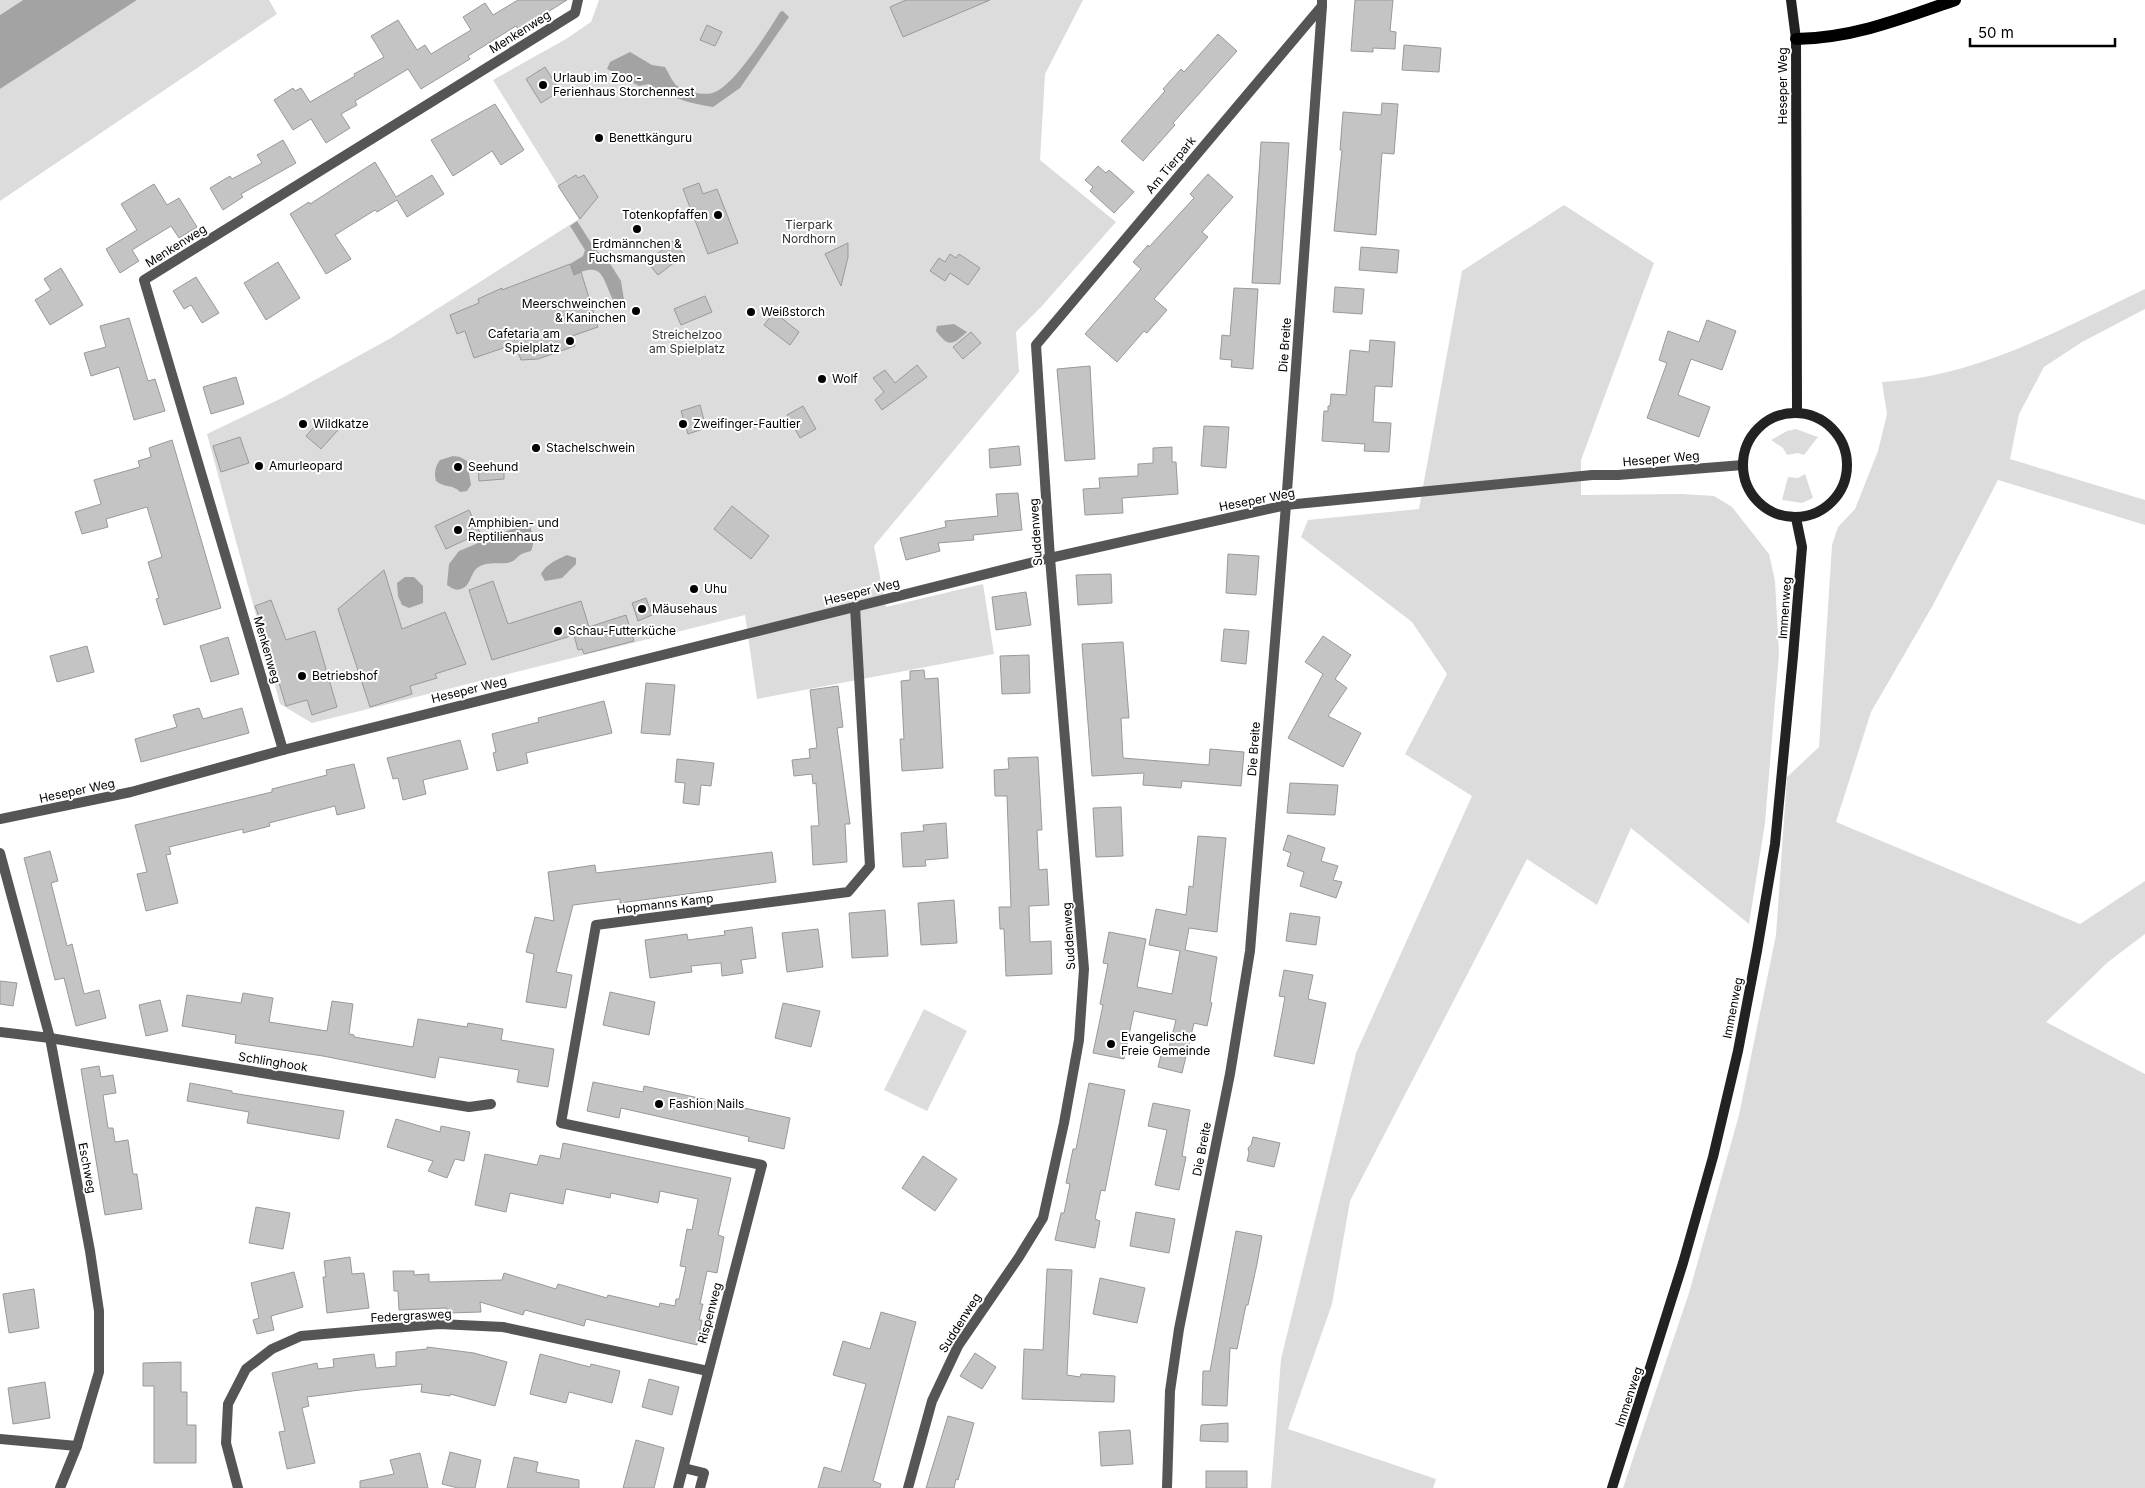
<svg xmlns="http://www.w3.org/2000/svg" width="2145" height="1488" viewBox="0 0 2145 1488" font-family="Inter,sans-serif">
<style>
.green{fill:#dcdcdc}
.water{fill:#a3a3a3}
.building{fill:#c4c4c4;stroke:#999}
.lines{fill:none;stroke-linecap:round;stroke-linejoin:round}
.street{stroke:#555;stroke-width:10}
.secondary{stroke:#222;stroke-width:10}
.primary{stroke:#000;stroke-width:12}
.poi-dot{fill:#000;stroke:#fff;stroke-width:2}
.labels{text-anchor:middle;stroke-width:4;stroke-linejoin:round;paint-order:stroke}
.street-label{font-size:12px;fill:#000;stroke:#fff}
.poi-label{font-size:12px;fill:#000;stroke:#fff;text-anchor:start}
.park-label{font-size:12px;fill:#333;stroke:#fff}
</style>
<rect width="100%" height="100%" fill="#fff"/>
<g class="green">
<polygon points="0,0 23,0 0,15"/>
<polygon points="137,0 269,0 277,14 0,201 0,89"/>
<polygon points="599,0 1083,0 1045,74 1040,160 1116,222 1041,307 1016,332 1019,372 874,546 886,607 983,584 994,654 757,699 745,615 312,723 280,704 207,434 284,397 391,338 579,219 493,80 566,39 591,22"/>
<polygon points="1564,205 1654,263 1581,460 1581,495 1682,494 1714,496 1732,507 1769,554 1775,581 1779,654 1765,823 1749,924 1631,828 1597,905 1527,859 1350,1201 1332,1304 1288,1429 1436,1479 1433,1488 1271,1488 1281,1359 1356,1053 1472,796 1405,754 1447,674 1412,622 1301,537 1308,520 1419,509 1462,271"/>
<path d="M2145,289v20l-63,33 -38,25 -25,47 -9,45 135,41v25l-147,-45 -65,125 -62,107 -35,110 244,102 65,-43v53l-37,28 -62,60 99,52v414h-522l66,-195 50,-178 37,-180 11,-158 32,-30 13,-202 6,-18 17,-18 23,-58 9,-37 -5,-32c95,-5 179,-53 263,-93z"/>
<polygon points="1796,429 1818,437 1804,455 1798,453 1787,455 1783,448 1771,440 1787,431"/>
<polygon points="1805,474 1813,498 1802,503 1782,500 1788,477 1798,478"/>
<polygon points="924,1009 967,1031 927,1111 884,1090"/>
</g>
<g class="water">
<polygon points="23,0 137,0 0,89 0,15"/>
<path d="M783,11l6,6 -49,71 -27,19c-24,-4 -43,-9 -64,-23l-10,2 -32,-17 3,-7 20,-10 22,13 13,2c3,5 6,12 10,17 7,7 30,13 40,8 20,-8 53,-60 65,-80z"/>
<path d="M577,221l18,28 14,13 12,19 3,19 -3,2 -8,-2c-11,-23 -10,-39 -39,-25l-4,-11 13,-8 2,-6 -15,-24z"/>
<path d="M954,324l13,8c-15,13 -18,16 -31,-1l1,-5z"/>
<path d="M453,456l7,1 7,4 4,24 -4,6 -7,1c-7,-8 -16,-4 -24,-11 -2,-8 -1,-14 4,-21z"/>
<path d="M521,523l8,2c5,10 6,16 2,26 -2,1 -5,1 -7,2 -7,2 -8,9 -17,10 -9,1 -21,-2 -30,5 -7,6 -6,18 -16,21 -6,2 -9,-1 -14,-4l2,-21 10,-13 53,-22z"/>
<path d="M567,555l9,3v6l-14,14 -17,3 -4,-7c6,-11 16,-14 26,-19z"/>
<polygon points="405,577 414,577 423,586 423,603 409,608 402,605 398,596 397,583"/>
</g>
<g class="building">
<polygon points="518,0 567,0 519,30 516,26 468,56 470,59 421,89 408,69 355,101 357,105 341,114 350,128 326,143 311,119 293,130 274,100 293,88 295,91 301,88 310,102 355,76 354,74 384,57 371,36 398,20 417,50 425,45 431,54 471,30 463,17 485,3 493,15"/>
<polygon points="906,0 990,0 903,37 890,7"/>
<polygon points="1355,0 1393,0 1390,31 1396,32 1395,49 1373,48 1373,52 1351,51"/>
<polygon points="707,25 722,32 715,46 700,40"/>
<polygon points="1218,34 1237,51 1173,123 1175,125 1143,161 1121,141 1165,91 1163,89 1181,69 1184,72"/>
<polygon points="1404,45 1441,48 1439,72 1402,70"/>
<polygon points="545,67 560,91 541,103 526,79"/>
<polygon points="1382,103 1398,104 1394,154 1382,153 1376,235 1334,231 1342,150 1340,150 1343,112 1381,115"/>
<polygon points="495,104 524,150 501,165 492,151 453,176 431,140"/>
<polygon points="283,140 296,163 241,194 243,197 223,210 210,188 230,176 232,179 262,163 257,155"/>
<polygon points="1261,142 1289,143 1280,284 1252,283"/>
<polygon points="375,162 396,197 432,175 444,194 407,217 397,200 377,212 375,210 335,235 351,259 326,274 290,214 309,202 310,204"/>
<polygon points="1098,166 1106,173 1109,170 1134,192 1114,213 1090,191 1093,187 1085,180"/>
<polygon points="1208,174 1233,197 1202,232 1208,237 1154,299 1167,310 1147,333 1144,331 1117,362 1085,334 1141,269 1133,262 1148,245 1149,247 1194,198 1190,194"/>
<polygon points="576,175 578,178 584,175 598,197 580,219 558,186"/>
<polygon points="699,183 703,194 717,189 738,243 708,254 683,189"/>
<polygon points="154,184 167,205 179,198 197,227 179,238 171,226 132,250 139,261 120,273 106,249 137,230 121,204"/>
<polygon points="673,241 684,255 658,275 647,262"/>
<polygon points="848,243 848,257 841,286 825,254"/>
<polygon points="1361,247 1399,250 1397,273 1359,270"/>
<polygon points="950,254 956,258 959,254 980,268 968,285 950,273 945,281 930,271 939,258 945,262"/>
<polygon points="278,262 300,298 266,320 244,283"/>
<polygon points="570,264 574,275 581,272 598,327 572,336 575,346 538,359 521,360 515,344 474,358 465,331 457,334 450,315 479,303 478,299 502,288 502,290"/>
<polygon points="61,268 83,305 50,325 35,300 51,290 44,279"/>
<polygon points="196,277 219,313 202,323 191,305 184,309 173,291"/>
<polygon points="1335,287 1364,289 1362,314 1333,312"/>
<polygon points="1234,288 1258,289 1253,369 1231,367 1232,360 1220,359 1222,335 1230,336"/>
<polygon points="705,296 712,312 681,325 674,309"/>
<polygon points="774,312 799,332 790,345 764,325"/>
<polygon points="129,318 148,381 155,379 165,411 134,420 119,367 91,376 84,353 106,347 100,326"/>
<polygon points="1707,320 1736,331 1722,370 1691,359 1678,395 1710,407 1699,437 1647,418 1667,363 1659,360 1668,331 1699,342"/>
<polygon points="971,332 981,343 963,359 953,347"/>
<polygon points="1370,340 1395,342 1392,387 1375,386 1373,422 1391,423 1389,452 1364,451 1365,444 1322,441 1324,411 1328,411 1328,406 1330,406 1331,394 1346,395 1350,350 1369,352"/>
<polygon points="917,365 927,377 882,410 875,400 884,392 873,378 885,370 895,383"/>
<polygon points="1090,366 1095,459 1065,461 1057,369"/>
<polygon points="236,377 244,404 211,414 203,387"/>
<polygon points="700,405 706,428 688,434 681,411"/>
<polygon points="803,406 816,429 800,438 787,415"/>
<polygon points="323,417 338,430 321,449 306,436"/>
<polygon points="1204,426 1229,427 1226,468 1201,466"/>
<polygon points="240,437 249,463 221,472 213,446"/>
<polygon points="172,440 221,608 164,625 156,599 159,598 148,562 162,557 147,507 106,519 108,527 82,534 75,512 101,504 94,480 140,467 138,461 151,457 149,448"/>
<polygon points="1019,446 1021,465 990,468 989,449"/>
<polygon points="1172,447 1172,462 1176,462 1178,494 1122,498 1123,513 1085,515 1083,489 1100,488 1099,478 1138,476 1138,464 1153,463 1153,448"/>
<polygon points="504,463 504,479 479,481 478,465"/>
<polygon points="1018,493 1022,530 973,535 974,540 938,543 940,551 906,560 900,538 946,527 945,521 998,516 996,494"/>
<polygon points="732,506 769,536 751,559 714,529"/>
<polygon points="469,510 480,533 446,549 435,526"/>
<polygon points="1228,554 1259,556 1256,595 1226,593"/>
<polygon points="384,570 402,629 445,612 466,664 435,674 437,678 410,686 412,694 370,707 338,609"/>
<polygon points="1111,574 1112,603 1078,605 1076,575"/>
<polygon points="493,581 508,624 581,601 589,627 626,615 634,641 584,654 582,649 578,650 574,635 492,660 469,590"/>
<polygon points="1026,592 1031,625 996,630 992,597"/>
<polygon points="646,598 652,615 638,621 632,603"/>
<polygon points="271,600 286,640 315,631 337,707 312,715 307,700 286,706 270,653 272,652 255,606"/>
<polygon points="1224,629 1249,631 1246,664 1221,661"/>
<polygon points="1323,636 1351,655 1335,679 1347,688 1328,716 1361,733 1343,767 1288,738 1323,674 1305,662"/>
<polygon points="228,637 239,674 211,682 200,646"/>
<polygon points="1123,642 1129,718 1121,718 1123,758 1209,765 1210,749 1244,752 1241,786 1182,781 1181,788 1143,785 1144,773 1092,776 1082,644"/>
<polygon points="87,646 94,672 57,682 50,656"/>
<polygon points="1029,655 1030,693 1002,694 1000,656"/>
<polygon points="924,670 925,679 938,678 943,768 902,771 900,739 904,739 901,681 910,680 910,671"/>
<polygon points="646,683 675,685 670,735 641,733"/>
<polygon points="838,686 843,727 837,728 850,824 845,824 847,862 813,865 811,826 819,826 816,783 813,784 812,774 794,776 792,760 810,758 809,749 817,748 810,690"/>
<polygon points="604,701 612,733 526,753 528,763 497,771 493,753 496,752 492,734 539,722 538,718"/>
<polygon points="199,708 203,719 242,708 249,733 141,762 135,739 177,727 173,715"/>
<polygon points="460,740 468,769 423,780 426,794 403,800 398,778 393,779 387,758"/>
<polygon points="1038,757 1042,830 1037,830 1039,870 1047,869 1049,905 1029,906 1030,942 1051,941 1052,974 1006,976 1004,929 1000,929 999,907 1011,907 1007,796 995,796 994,770 1009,769 1008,758"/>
<polygon points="677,759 714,763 711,786 701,785 699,805 683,803 685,783 675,782"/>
<polygon points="354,764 365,808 337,815 335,806 269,823 270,826 243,833 243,829 169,847 171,854 166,855 178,903 146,911 137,874 147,872 135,825 272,792 272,789 327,775 326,770"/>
<polygon points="1290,783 1338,785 1335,815 1287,813"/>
<polygon points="1121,807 1123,856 1096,857 1093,808"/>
<polygon points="946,823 948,858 925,860 926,866 903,867 901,833 924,831 923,825"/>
<polygon points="1288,835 1325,848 1321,861 1338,866 1333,880 1342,882 1336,898 1300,886 1304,872 1287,866 1291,853 1283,850"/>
<polygon points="1198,836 1226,838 1217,932 1189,928 1185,950 1217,957 1210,1002 1212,1003 1207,1026 1194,1023 1182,1073 1158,1067 1162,1051 1168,1052 1176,1020 1134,1011 1124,1059 1093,1053 1103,1005 1100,1004 1108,964 1103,963 1109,932 1146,939 1137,987 1172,994 1180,951 1149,945 1156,909 1186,915 1189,886 1193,887"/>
<polygon points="50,851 58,881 51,883 67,946 72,944 84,994 99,990 106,1018 76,1026 64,978 55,980 24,858"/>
<polygon points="772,852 776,882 620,903 620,899 573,905 556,972 572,975 566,1008 526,1002 534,954 526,952 535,917 554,921 548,872 595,865 596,873"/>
<polygon points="954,900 957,943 921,945 918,903"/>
<polygon points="885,910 888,956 852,958 849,913"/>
<polygon points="1290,913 1320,917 1316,945 1286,941"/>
<polygon points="752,927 756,958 741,960 743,973 722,976 721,963 691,966 692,972 650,978 645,940 687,934 688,940 725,935 724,931"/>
<polygon points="818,929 823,967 787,972 782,933"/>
<polygon points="1284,970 1313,975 1308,999 1326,1003 1314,1064 1274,1056 1285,997 1279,996"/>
<polygon points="0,981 17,983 13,1006 0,1004"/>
<polygon points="610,992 655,1002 649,1035 603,1025"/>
<polygon points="243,993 273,998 269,1022 327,1031 332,1001 353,1004 349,1034 354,1035 354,1037 413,1047 418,1019 467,1027 468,1023 503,1029 501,1040 554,1049 548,1087 517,1082 519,1070 439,1057 435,1078 323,1056 235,1043 236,1035 182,1026 187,995 241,1003"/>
<polygon points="160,1000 168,1031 146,1036 139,1005"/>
<polygon points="783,1003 820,1011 811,1047 775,1038"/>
<polygon points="99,1066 101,1077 113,1075 116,1093 103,1095 108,1128 113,1128 115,1142 128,1140 133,1174 137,1174 142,1209 105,1215 81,1069"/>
<polygon points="593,1082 643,1092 644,1086 790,1118 784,1149 748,1141 749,1137 621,1108 619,1118 587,1111"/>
<polygon points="190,1083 232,1091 232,1093 344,1111 339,1139 247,1123 249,1112 187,1101"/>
<polygon points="1089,1083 1125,1090 1105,1191 1101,1190 1095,1219 1100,1221 1095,1248 1055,1240 1061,1213 1064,1213 1070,1184 1066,1183 1073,1149 1076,1149"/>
<polygon points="1153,1103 1190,1110 1182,1156 1186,1157 1179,1190 1155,1185 1167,1130 1148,1126"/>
<polygon points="396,1119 440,1132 441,1126 470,1132 464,1161 455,1159 447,1178 428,1171 433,1161 387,1147"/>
<polygon points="1253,1137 1280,1143 1274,1167 1247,1161 1249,1153 1248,1148 1251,1145"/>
<polygon points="563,1143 731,1178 718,1235 724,1237 717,1273 707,1271 700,1304 703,1304 699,1320 702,1320 697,1345 586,1319 584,1326 525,1310 523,1315 480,1302 481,1312 447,1313 447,1308 399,1310 398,1291 394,1291 393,1271 414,1271 414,1275 429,1274 429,1282 502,1280 504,1273 556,1289 558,1284 607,1298 608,1295 659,1307 660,1303 675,1306 676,1299 679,1299 686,1267 680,1266 687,1229 692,1230 698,1199 660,1191 658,1203 611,1193 610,1198 566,1189 563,1204 510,1193 506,1212 475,1205 485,1154 537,1165 540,1155 560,1159"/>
<polygon points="923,1156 957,1179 935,1211 902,1188"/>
<polygon points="256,1207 290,1213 283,1249 249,1243"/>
<polygon points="1136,1212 1175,1219 1169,1253 1130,1246"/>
<polygon points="1236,1231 1262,1236 1257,1264 1248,1305 1246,1305 1237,1349 1230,1348 1227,1406 1202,1405 1203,1371 1210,1371"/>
<polygon points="350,1257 352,1274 364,1273 369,1308 327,1313 323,1277 326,1277 324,1261"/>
<polygon points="1047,1269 1072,1270 1067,1375 1080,1377 1081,1374 1115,1376 1114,1402 1022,1399 1024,1349 1043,1350"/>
<polygon points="294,1272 303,1307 271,1316 274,1330 257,1334 253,1320 259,1318 251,1283"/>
<polygon points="1100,1278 1145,1288 1137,1323 1093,1314"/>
<polygon points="34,1289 39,1328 9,1333 3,1294"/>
<polygon points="881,1312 916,1322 873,1481 881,1484 880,1488 818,1488 824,1467 841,1472 866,1384 833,1375 843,1341 870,1349"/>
<polygon points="427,1347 474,1353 507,1362 495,1406 450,1394 450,1396 421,1392 422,1384 360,1390 307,1397 309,1406 302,1408 315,1463 287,1469 279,1432 285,1431 272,1373 317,1363 318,1369 334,1367 333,1359 374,1354 376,1368 396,1366 396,1352 427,1349"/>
<polygon points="975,1353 996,1367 982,1389 960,1376"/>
<polygon points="540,1354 590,1367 591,1364 620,1371 612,1403 569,1392 566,1403 530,1394"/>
<polygon points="181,1362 181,1392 187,1392 187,1425 196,1425 196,1463 154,1463 154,1386 143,1386 143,1363"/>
<polygon points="649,1379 679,1387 672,1415 642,1407"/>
<polygon points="45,1382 50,1418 13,1424 8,1388"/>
<polygon points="948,1416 974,1423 958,1480 956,1479 954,1488 926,1488"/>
<polygon points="1228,1423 1228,1442 1200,1441 1201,1425"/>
<polygon points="1130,1430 1133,1464 1101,1466 1099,1432"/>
<polygon points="636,1440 664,1448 654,1488 623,1488"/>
<polygon points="450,1452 481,1460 475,1488 458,1488 442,1484"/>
<polygon points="420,1453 428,1488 360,1488 360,1481 394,1474 390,1460"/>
<polygon points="514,1457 538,1462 536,1472 579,1480 579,1488 507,1488"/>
<rect x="1206" y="1471" width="41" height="17"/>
</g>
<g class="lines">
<g class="street">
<polyline points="283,750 144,280 575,13 578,0"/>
<polyline points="0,819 131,792 283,750 1050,558 1286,505 1592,475 1618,475 1743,465"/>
<polyline points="0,853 50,1038 90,1251 99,1311 99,1372 77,1446 60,1488"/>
<polyline points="0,1032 50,1038 469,1107 491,1104"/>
<polyline points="0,1439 77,1446"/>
<polyline points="684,1468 704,1473 700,1488"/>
<polyline points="238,1488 226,1443 228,1404 246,1369 272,1349 301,1336 439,1324 503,1327 708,1371"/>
<polyline points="678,1488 762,1165 561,1123 596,925 848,892 870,866 855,607"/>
<polyline points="908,1488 932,1401 958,1346 1019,1257 1043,1218 1064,1123 1079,1040 1084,969 1050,558 1036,345 1322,6 1322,0"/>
<polyline points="1167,1488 1170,1391 1179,1329 1230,1074 1250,951 1286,505 1322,6"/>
</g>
<g class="secondary">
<polyline points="1791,0 1796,39 1797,412"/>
<circle cx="1795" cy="465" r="52"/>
<polyline points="1612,1488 1683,1263 1713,1157 1738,1051 1757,951 1775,844 1793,656 1802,547 1796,518"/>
</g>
<path class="primary" d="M1796,39c57,-1 105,-20 159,-39"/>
</g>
<g class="poi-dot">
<circle cx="543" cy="85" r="5"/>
<circle cx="599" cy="138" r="5"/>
<circle cx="718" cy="215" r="5"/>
<circle cx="637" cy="229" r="5"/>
<circle cx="636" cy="311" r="5"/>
<circle cx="751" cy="312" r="5"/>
<circle cx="570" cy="341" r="5"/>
<circle cx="822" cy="379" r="5"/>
<circle cx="303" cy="424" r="5"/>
<circle cx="683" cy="424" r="5"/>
<circle cx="536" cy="448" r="5"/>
<circle cx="259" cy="466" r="5"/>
<circle cx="458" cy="467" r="5"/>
<circle cx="458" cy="530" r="5"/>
<circle cx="694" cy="589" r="5"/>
<circle cx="642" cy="609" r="5"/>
<circle cx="558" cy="631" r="5"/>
<circle cx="302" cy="676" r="5"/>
<circle cx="1111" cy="1044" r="5"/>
<circle cx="659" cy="1104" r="5"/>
</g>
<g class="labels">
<g class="street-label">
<text transform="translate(520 32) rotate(-32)" y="4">Menkenweg</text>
<text transform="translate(1783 86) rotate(-90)" y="4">Heseper Weg</text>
<text transform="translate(1171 165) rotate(-50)" y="4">Am Tierpark</text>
<text transform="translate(176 246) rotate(-32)" y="4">Menkenweg</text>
<text transform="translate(1285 345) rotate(-86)" y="4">Die Breite</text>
<text transform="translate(1661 459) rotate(-5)" y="4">Heseper Weg</text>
<text transform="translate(1257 500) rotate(-11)" y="4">Heseper Weg</text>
<text transform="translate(1036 532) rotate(-94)" y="4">Suddenweg</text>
<text transform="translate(862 592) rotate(-14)" y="4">Heseper Weg</text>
<text transform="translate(1785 608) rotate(-86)" y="4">Immenweg</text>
<text transform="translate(267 650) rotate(74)" y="4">Menkenweg</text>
<text transform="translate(469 690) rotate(-14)" y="4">Heseper Weg</text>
<text transform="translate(1254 749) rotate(-86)" y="4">Die Breite</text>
<text transform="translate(77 791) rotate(-12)" y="4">Heseper Weg</text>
<text transform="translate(665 904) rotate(-7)" y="4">Hopmanns Kamp</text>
<text transform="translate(1069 936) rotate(-94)" y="4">Suddenweg</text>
<text transform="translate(1733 1008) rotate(-79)" y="4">Immenweg</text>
<text transform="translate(273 1062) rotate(9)" y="4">Schlinghook</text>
<text transform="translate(1202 1149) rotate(-79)" y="4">Die Breite</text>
<text transform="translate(87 1168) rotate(79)" y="4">Eschweg</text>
<text transform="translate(710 1313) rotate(-75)" y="4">Rispenweg</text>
<text transform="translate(411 1316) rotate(-3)" y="4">Federgrasweg</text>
<text transform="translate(960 1323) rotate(-58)" y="4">Suddenweg</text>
<text transform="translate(1629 1397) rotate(-72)" y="4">Immenweg</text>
</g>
<g class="poi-label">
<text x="553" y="82">Urlaub im Zoo -<tspan x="553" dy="14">Ferienhaus Storchennest</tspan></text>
<text x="609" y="142">Benettkänguru</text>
<text x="708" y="219" text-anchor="end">Totenkopfaffen</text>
<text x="637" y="248" text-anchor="middle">Erdmännchen &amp;<tspan x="637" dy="14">Fuchsmangusten</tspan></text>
<text x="626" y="308" text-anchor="end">Meerschweinchen<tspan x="626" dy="14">&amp; Kaninchen</tspan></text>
<text x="761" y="316">Weißstorch</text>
<text x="560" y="338" text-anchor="end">Cafetaria am<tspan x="560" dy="14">Spielplatz</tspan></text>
<text x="832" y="383">Wolf</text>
<text x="313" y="428">Wildkatze</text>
<text x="693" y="428">Zweifinger-Faultier</text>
<text x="546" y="452">Stachelschwein</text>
<text x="269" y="470">Amurleopard</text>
<text x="468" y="471">Seehund</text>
<text x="468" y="527">Amphibien- und<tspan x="468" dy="14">Reptilienhaus</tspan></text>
<text x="704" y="593">Uhu</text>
<text x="652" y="613">Mäusehaus</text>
<text x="568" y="635">Schau-Futterküche</text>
<text x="312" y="680">Betriebshof</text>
<text x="1121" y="1041">Evangelische<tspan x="1121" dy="14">Freie Gemeinde</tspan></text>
<text x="669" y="1108">Fashion Nails</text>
</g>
<g class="park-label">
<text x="809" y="229">Tierpark<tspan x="809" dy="14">Nordhorn</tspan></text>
<text x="687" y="339">Streichelzoo<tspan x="687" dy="14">am Spielplatz</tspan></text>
</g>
</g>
<path d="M1970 38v8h145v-8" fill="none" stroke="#000000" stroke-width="2.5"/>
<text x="1978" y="38" font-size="15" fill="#000000" stroke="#ffffff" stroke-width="4" paint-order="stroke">50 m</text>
</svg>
